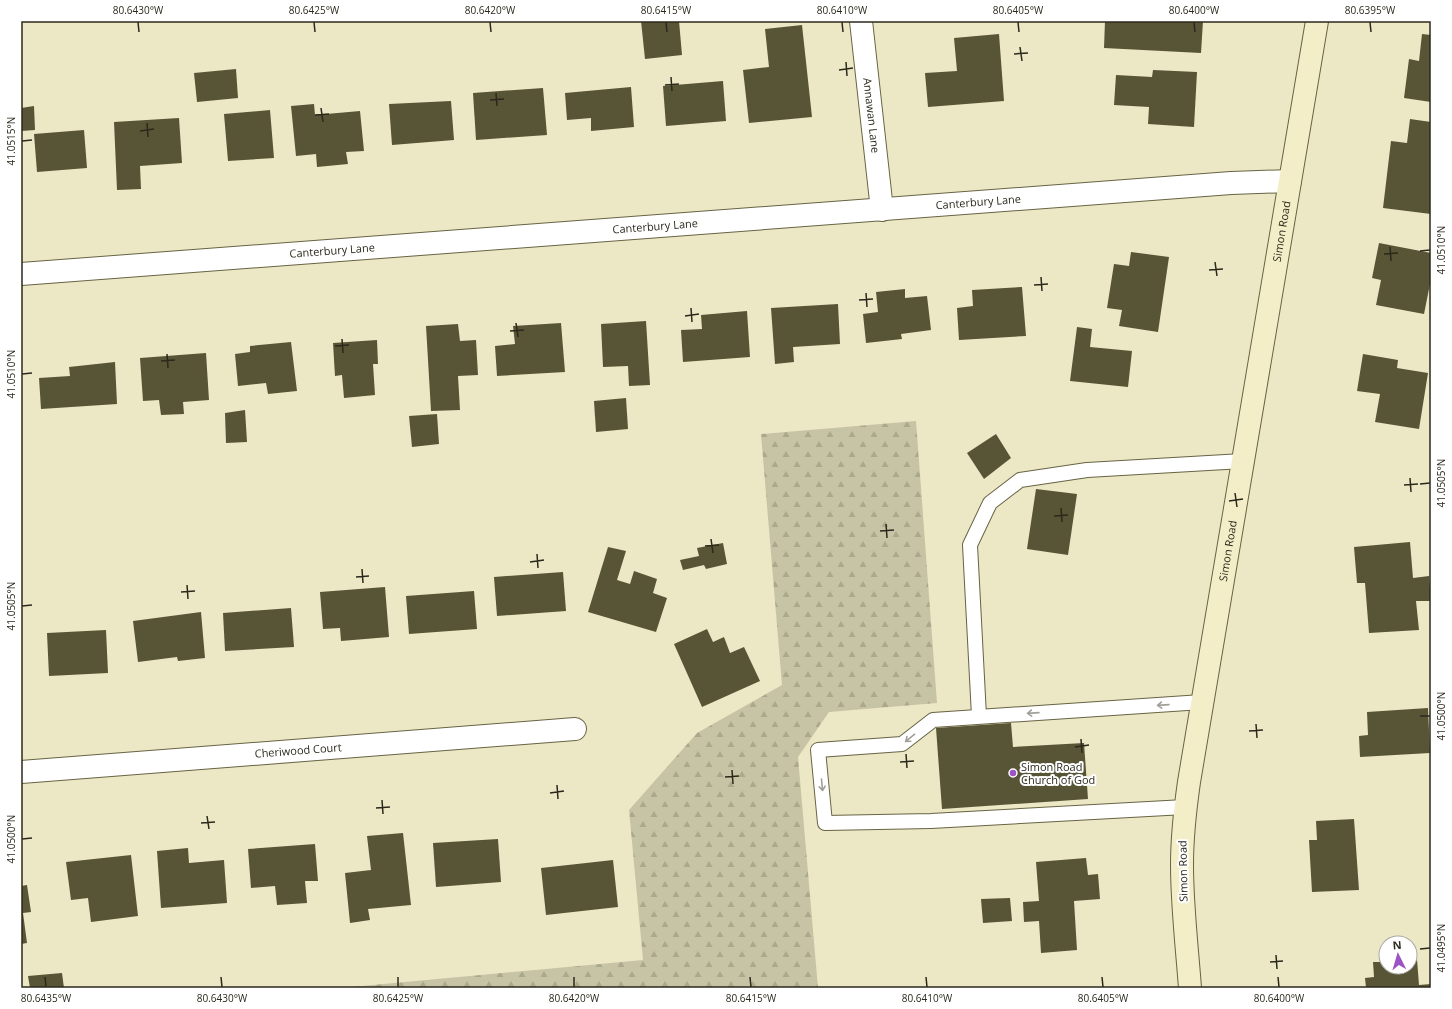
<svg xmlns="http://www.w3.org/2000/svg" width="1452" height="1009" viewBox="0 0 1452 1009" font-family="'Open Sans',sans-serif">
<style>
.forest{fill:url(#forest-firs)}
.building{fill:#585436}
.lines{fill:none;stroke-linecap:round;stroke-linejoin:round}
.lane-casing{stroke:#676344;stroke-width:16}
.street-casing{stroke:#676344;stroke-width:24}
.secondary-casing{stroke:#676344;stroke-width:24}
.lane{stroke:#fff;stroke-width:14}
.street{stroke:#fff;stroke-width:22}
.secondary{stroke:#f3eec8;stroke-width:22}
.oneway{stroke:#a09f99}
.ticks{fill:none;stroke:#2b291c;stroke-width:1.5}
.poi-dot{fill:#9c53c5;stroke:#fff;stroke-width:1.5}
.labels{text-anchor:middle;stroke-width:4;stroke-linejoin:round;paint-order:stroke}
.street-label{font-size:11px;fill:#2b291c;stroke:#fff}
.poi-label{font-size:11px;fill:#2b291c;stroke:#fff;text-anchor:start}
.neatline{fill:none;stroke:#2b291c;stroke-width:1.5}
.ticks-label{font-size:10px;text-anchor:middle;fill:#2b291c}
</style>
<defs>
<pattern id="forest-firs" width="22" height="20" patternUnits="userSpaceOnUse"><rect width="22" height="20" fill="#c7c3a5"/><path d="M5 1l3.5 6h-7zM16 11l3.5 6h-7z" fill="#aba88d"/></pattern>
</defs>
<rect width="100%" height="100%" fill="#ece8c5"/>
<polygon class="forest" points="916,421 937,703 829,712 798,757 818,988 340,988 643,960 629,810 697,733 782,685 761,434"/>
<g class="building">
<polygon points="641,21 679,21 682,55 645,59"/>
<polygon points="1105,21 1203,21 1201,53 1104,48"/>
<polygon points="802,25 812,117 749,123 743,70 769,67 765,29"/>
<polygon points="999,34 1004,101 928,107 925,73 957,71 954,38"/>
<polygon points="1422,34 1431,35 1431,102 1404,98 1409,59 1419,61"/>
<polygon points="236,69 238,98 197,102 194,73"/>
<polygon points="1153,70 1197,72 1194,127 1148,124 1149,107 1114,105 1116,75 1152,77"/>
<polygon points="723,81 726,121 666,126 663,86"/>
<polygon points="631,87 634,127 591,131 591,118 567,120 565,93"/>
<polygon points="543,88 547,135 476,140 473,93"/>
<polygon points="451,101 454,140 392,145 389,104"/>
<polygon points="314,104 315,115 360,111 364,151 346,152 348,164 317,167 316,154 296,156 291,106"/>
<polygon points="34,106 35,130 21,131 21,108"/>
<polygon points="270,110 274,158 228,161 224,114"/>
<polygon points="179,118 182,163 140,166 141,189 117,190 114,122"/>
<polygon points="1410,119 1431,122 1431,214 1383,208 1391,141 1407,143"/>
<polygon points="84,130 87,168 37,172 34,134"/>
<polygon points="1379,243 1431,253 1431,279 1424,314 1376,305 1381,280 1372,278"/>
<polygon points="1131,252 1169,257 1158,332 1119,326 1122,310 1107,308 1114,264 1129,266"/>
<polygon points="1022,287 1026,336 959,340 957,308 973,306 972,290"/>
<polygon points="905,289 905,298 927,296 931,330 901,334 902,339 866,343 863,314 878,312 876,292"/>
<polygon points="838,304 840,344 793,347 794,362 775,364 771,308"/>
<polygon points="747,311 750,357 683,362 681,330 702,329 701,315"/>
<polygon points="646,321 650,385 629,386 628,366 603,367 601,324"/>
<polygon points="561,323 565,372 497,376 495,346 515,344 513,326"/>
<polygon points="458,324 460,341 476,340 478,375 458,376 460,410 431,411 426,326"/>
<polygon points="1077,327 1092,329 1090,347 1132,351 1128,387 1070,381"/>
<polygon points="377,340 378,364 373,364 375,395 344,398 342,375 335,376 333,343"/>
<polygon points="291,342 297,391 268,394 266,383 238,386 235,354 250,352 250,346"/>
<polygon points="206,353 209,400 183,402 184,414 161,415 159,400 143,401 140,358"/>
<polygon points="1363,354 1398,360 1397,368 1428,373 1419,429 1375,422 1380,394 1357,391"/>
<polygon points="115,362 117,404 41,409 39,378 70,376 69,367"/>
<polygon points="626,398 628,429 596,432 594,401"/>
<polygon points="245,410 247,442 226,443 225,413"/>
<polygon points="437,414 439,444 412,447 409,416"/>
<polygon points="996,434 1011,458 984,479 967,453"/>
<polygon points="1036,489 1077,494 1068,555 1027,549"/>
<polygon points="1410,542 1413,578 1429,576 1431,601 1416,601 1419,630 1369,633 1365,583 1357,583 1354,547"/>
<polygon points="723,543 727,564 706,569 704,565 683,570 680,560 699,556 697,548"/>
<polygon points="608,547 626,551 617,580 630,584 634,571 657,579 653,593 667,598 656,632 588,612"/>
<polygon points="563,572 566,611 497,616 494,577"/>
<polygon points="385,587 389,637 341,641 340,628 323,629 320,592"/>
<polygon points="474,591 477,629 409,634 406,596"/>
<polygon points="291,608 294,647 225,651 223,613"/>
<polygon points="201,612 205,658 178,661 177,657 138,662 133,621"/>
<polygon points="707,629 713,642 724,637 730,653 744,647 760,681 702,707 674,644"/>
<polygon points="106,630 108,673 49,676 47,633"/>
<polygon points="1428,708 1430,753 1360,757 1359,736 1368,735 1367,712"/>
<polygon points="1011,723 1013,747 1084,743 1088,799 942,809 936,728"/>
<polygon points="1354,819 1359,890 1312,892 1309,840 1317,840 1316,821"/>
<polygon points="403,833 411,905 368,909 370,920 350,923 345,873 371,870 367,836"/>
<polygon points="498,839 501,882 436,887 433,843"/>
<polygon points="315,844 318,881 305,881 307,903 277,905 275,886 251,888 248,849"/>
<polygon points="188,848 189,863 224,860 227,903 161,908 157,851"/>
<polygon points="131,855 138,916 91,922 88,898 71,900 66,862"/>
<polygon points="1086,858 1088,875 1098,874 1100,899 1074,901 1077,950 1041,953 1039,921 1024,922 1023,902 1039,901 1036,862"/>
<polygon points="613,860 618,907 546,915 541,868"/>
<polygon points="27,885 31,912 23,913 27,943 21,944 21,886"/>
<polygon points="1010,898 1012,921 983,923 981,899"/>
<polygon points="1417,959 1419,985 1431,984 1431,988 1366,988 1365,978 1374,977 1373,962 1386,962 1386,967 1410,967 1410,960"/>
<polygon points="62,973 64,988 30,988 28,976"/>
</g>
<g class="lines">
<g class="lane-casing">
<g id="lane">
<polyline points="979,716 970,545 990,503 1020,480 1087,470 1243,461"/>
<polyline points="1185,807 931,821 825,823 818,750 902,744 933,720 1202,702"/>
</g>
</g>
<g class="street-casing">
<g id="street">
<path id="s1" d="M861,21l21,189"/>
<path id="s2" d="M21,274l1210,-91 59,-2"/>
<path id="s3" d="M21,772l554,-43"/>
</g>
</g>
<g class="secondary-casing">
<g id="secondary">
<path id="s4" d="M1190,988c-3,-41 -8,-82 -8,-123 0,-28 3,-55 7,-83l128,-761"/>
</g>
</g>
<use href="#lane" class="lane"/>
<use href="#street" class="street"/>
<use href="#secondary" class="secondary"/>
</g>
<defs><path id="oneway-shaft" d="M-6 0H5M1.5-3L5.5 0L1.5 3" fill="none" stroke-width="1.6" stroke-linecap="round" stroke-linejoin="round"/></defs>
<g class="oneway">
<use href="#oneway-shaft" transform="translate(1163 705) rotate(176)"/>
<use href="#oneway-shaft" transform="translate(1033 713) rotate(176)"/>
<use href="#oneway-shaft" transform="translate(910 738) rotate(141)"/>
<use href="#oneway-shaft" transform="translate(822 785) rotate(85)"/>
</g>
<path class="ticks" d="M138,22l1,10M314,22l1,10M490,22l1,10M666,22l1,10M842,22l1,10M1018,22l1,10M1194,22l1,10M1370,22l1,10M1020,47l2,14M1014,54l14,-1M846,62l1,14M839,70l14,-2M671,77l1,14M665,85l14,-1M496,93l1,13M490,100l14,-1M321,108l2,14M315,115l14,-1M147,123l1,14M140,131l14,-2M22,141l10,-1M1390,247l1,14M1420,251l10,-1M1384,254l14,-1M1215,262l2,14M1209,270l14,-1M1041,277l1,14M1034,285l14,-1M866,293l1,14M859,300l14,-1M691,308l1,14M685,316l14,-2M516,323l2,14M510,331l14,-1M342,339l1,14M335,346l14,-1M167,354l1,14M161,361l14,-1M22,374l10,-1M1410,478l1,14M1420,484l10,-1M1404,485l14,-1M1235,493l2,14M1229,501l14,-2M1061,508l1,14M1054,516l14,-1M886,524l1,14M880,531l14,-1M711,539l2,14M705,546l14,-1M537,554l1,14M530,562l14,-2M362,569l1,14M356,577l13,-1M187,585l1,14M181,592l14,-1M22,606l10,-1M1420,716h10M1256,724l1,14M1249,731l14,-1M1081,739l1,14M1075,747l14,-2M906,754l1,14M900,762l14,-1M732,770l1,14M725,777l14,-1M557,785l1,14M550,793l14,-2M382,800l1,14M376,808l14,-1M207,816l2,13M201,823l14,-1M22,839l10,-1M1420,949l10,-1M1276,955l1,14M1270,962l13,-1M45,977l1,10M221,977l1,10M398,977v10M574,977v10M750,977l1,10M926,977l1,10M1102,977l1,10M1278,977l1,10"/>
<circle class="poi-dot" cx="1013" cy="773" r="4"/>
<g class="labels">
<g class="street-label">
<text dy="4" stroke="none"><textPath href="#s1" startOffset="95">Annawan Lane</textPath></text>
<text dy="4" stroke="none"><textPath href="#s2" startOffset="960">Canterbury Lane</textPath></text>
<text dy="4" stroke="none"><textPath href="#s2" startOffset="636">Canterbury Lane</textPath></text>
<text dy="4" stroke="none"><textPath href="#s4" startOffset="765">Simon Road</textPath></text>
<text dy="4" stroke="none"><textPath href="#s2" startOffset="312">Canterbury Lane</textPath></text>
<text dy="4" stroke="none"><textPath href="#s4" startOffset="441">Simon Road</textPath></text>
<text dy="4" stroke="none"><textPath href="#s3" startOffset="278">Cheriwood Court</textPath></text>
<text transform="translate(1183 871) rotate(-91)" y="4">Simon Road</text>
</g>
<g class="poi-label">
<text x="1021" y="771">Simon Road<tspan x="1021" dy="13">Church of God</tspan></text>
</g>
</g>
<rect width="1452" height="1009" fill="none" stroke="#ffffff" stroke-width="44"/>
<g transform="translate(1398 955) rotate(355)"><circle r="19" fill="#ffffff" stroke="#aaa9a4"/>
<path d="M0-3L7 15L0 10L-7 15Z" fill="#9c53c5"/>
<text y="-6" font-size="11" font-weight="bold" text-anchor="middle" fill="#2b291c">N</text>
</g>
<rect x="22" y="22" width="1408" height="965" class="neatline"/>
<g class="ticks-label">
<text x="138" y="14">80.6430°W</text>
<text x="314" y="14">80.6425°W</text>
<text x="490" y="14">80.6420°W</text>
<text x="666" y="14">80.6415°W</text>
<text x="842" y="14">80.6410°W</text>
<text x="1018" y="14">80.6405°W</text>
<text x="1194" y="14">80.6400°W</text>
<text x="1370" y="14">80.6395°W</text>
<text transform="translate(11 141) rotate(-90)" y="4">41.0515°N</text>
<text transform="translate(1441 250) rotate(-90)" y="4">41.0510°N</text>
<text transform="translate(11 374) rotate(-90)" y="4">41.0510°N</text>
<text transform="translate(1441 483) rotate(-90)" y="4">41.0505°N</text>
<text transform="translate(11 606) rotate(-90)" y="4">41.0505°N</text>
<text transform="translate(1441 716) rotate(-90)" y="4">41.0500°N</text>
<text transform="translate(11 839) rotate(-90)" y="4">41.0500°N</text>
<text transform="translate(1441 948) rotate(-90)" y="4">41.0495°N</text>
<text x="46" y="1002">80.6435°W</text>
<text x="222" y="1002">80.6430°W</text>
<text x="398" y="1002">80.6425°W</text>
<text x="574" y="1002">80.6420°W</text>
<text x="751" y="1002">80.6415°W</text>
<text x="927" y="1002">80.6410°W</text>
<text x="1103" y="1002">80.6405°W</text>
<text x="1279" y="1002">80.6400°W</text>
</g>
</svg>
